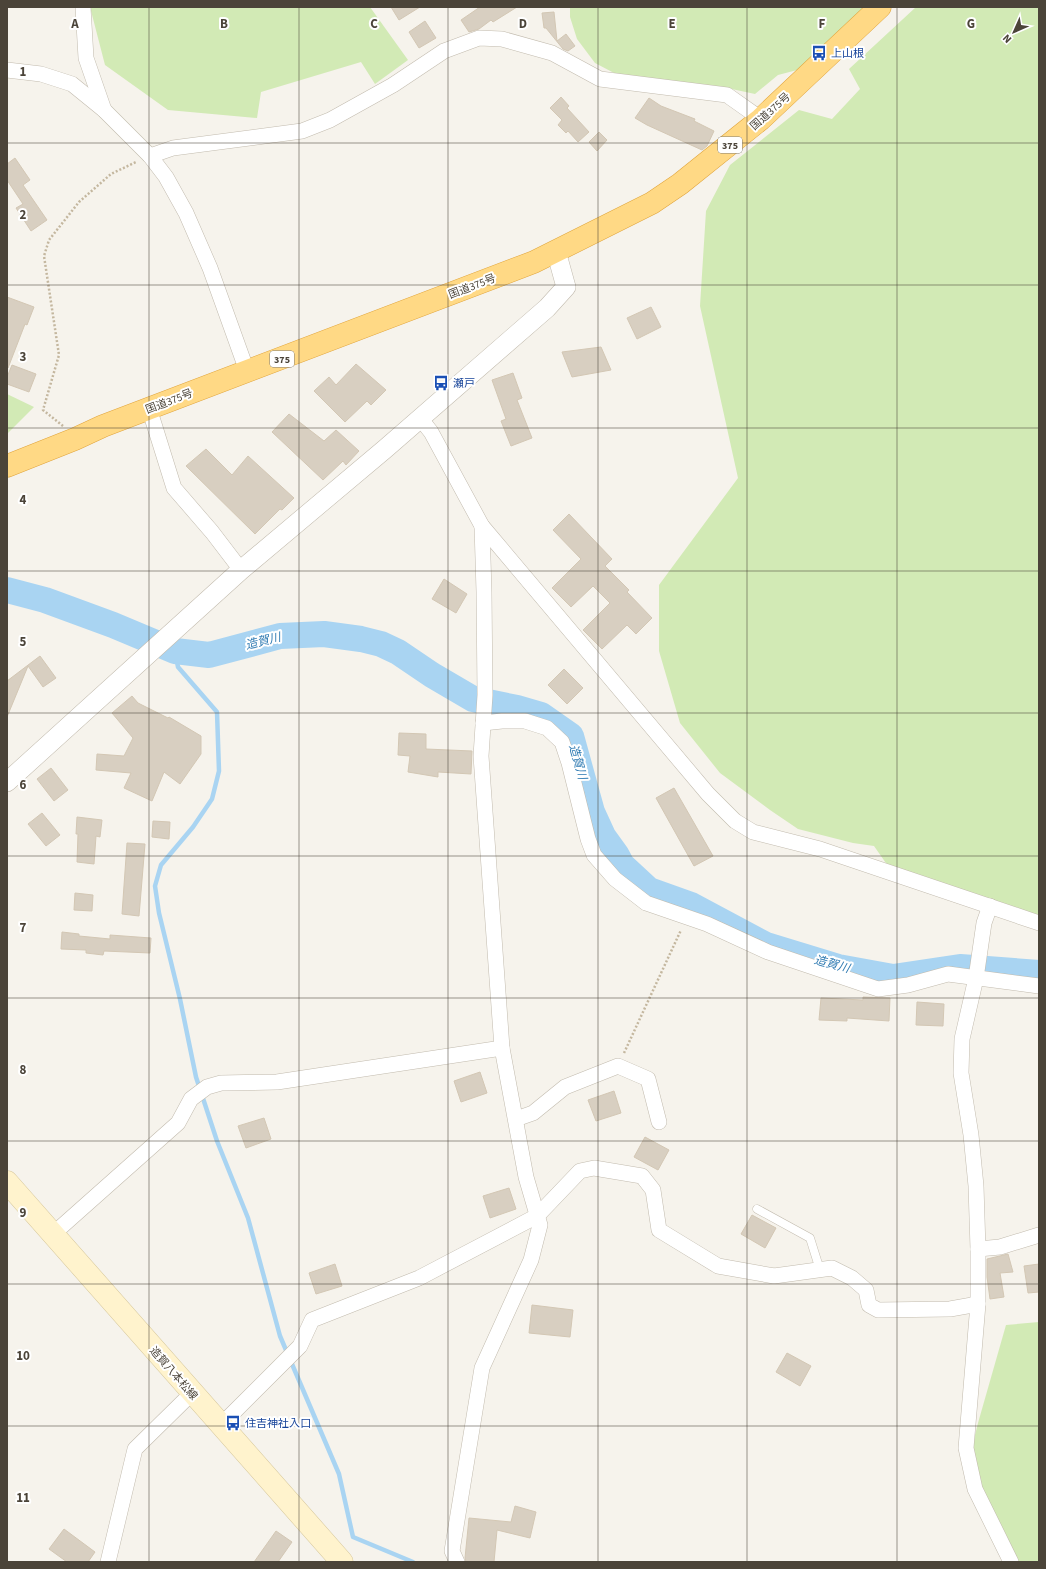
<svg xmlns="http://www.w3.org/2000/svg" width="1046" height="1569" viewBox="0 0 1046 1569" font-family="'Source Sans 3','Noto Sans JP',sans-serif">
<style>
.green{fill:#d2eab5}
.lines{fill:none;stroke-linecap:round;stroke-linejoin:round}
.stream{stroke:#a9d4f2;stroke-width:4.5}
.river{stroke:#a9d4f2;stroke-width:26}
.building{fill:#d8cfc1;stroke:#d3c7b4}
.service-casing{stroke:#c2bbae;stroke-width:9}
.minor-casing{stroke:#c2bbae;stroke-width:16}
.tertiary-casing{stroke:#c2bbae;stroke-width:20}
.secondary-casing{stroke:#d6c79b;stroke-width:23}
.trunk-casing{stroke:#e0a43c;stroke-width:23}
.path{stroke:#c4b79f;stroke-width:2.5;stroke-dasharray:2 2;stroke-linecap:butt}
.service{stroke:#fff;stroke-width:8}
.minor{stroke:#fff;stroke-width:15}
.tertiary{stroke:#fff;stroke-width:19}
.secondary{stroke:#fff3cd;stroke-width:22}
.trunk{stroke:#ffd985;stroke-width:22}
.grid{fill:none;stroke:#4b4439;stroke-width:1;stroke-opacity:0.55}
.labels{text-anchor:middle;stroke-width:4;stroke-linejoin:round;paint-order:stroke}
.shield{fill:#fff;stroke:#817c74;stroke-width:1}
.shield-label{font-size:10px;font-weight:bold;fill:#4b4439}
.transit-label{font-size:11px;fill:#164399;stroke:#fff;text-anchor:start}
.street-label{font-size:11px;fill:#4b4439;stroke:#fff}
.water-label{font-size:12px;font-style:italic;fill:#2e7ab2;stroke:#fff}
.grid-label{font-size:13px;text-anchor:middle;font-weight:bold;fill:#4b4439;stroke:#fff;stroke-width:4;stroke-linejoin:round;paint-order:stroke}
</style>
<rect width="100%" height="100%" fill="#f6f3ec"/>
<g class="green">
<polygon points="90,7 370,7 408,60 375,84 361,62 261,92 257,118 168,110 105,65"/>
<polygon points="570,7 879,7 801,69 778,75 755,94 727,88 616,74 595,63 577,39 570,17"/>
<polygon points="916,7 1039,7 1039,923 895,876 874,846 853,843 798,829 770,810 720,773 680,723 659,651 659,585 738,478 700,306 706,211 730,165 799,110 832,119 860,89 849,69"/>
<polygon points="7,394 34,407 7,434"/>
<polygon points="1039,1322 1039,1562 1017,1562 980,1488 971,1451 978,1423 1006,1325"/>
</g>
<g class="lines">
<polyline class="stream" points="175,651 178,667 217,712 219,771 212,799 193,827 161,865 155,886 159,913 180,999 196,1077 217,1141 248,1218 280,1336 339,1474 353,1537 413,1562"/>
<polyline class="river" points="7,590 45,600 113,625 175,651 209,655 280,636 324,634 361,639 381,644 398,652 432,675 473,699 517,708 541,715 571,736 592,812 603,836 616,854 622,865 649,890 691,905 766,945 838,967 893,977 960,967 1039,973"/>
</g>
<g class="building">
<polygon points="391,7 420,7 399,20"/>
<polygon points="480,7 517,7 493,22 491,20 479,29 469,32 461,20"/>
<polygon points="554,12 557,41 566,34 575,46 568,51 563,49 546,28 544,28 542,13"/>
<polygon points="425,21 436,38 419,48 409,32"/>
<polygon points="561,97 569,106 567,108 589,132 578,142 568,131 566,133 558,125 562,120 550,108"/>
<polygon points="649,98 661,106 695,119 694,121 714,131 707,146 702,150 647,125 635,118"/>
<polygon points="599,132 607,140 597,151 589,142"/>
<polygon points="15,158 30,180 23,185 47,220 31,231 16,208 23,204 7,180 7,164"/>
<polygon points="7,297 34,307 27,325 25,324 8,368"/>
<polygon points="651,307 661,327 637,339 627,318"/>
<polygon points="601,347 611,370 572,377 562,352"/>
<polygon points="356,364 386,390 371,405 367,401 345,422 314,391 329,377 336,385"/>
<polygon points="12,365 36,374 29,392 7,384 7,377"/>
<polygon points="513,373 522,398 517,400 532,438 511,446 501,421 506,419 492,380"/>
<polygon points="289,414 324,441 336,430 359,451 346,465 343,461 323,480 272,432"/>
<polygon points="206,449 232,475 248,456 294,498 282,510 280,509 255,534 186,466"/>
<polygon points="569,514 612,559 605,566 629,590 627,592 652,618 636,634 627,625 602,649 583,630 610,603 593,586 571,607 552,588 581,559 553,530"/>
<polygon points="444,579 467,594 456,613 432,599"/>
<polygon points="40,656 56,678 43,687 28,666 7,717 7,681"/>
<polygon points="564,669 583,688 567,704 548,685"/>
<polygon points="132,696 138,703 168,718 169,717 201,736 201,754 180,784 164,772 152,801 124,788 131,773 96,770 97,754 124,756 133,738 112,713"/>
<polygon points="399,733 426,734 426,749 472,751 471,774 438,772 438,777 408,772 410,756 398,755"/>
<polygon points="51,768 68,790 54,801 37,779"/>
<polygon points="674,788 713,856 694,866 656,798"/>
<polygon points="42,813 60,835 46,846 28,824"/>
<polygon points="77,817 102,820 100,837 96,836 94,864 77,862 78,834 76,834"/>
<polygon points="153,821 170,822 169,839 152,837"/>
<polygon points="127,843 145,844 139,916 122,914"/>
<polygon points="75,893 93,895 92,911 74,910"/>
<polygon points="62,932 79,934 79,936 110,939 110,935 151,938 150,953 104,951 103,955 86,953 86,950 61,949"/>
<polygon points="863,997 890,998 889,1021 847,1018 847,1021 819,1020 821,998 863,1000"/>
<polygon points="917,1002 944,1004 943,1026 916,1025"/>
<polygon points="480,1072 487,1093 461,1102 454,1081"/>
<polygon points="614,1091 621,1113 596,1121 588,1100"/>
<polygon points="264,1118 271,1139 246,1148 238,1126"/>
<polygon points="645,1137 669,1150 658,1170 634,1157"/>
<polygon points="509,1188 516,1209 490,1218 483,1196"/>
<polygon points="752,1215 776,1228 765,1248 741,1234"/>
<polygon points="1008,1254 1013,1272 1000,1273 1004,1297 990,1299 987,1277 987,1259"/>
<polygon points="335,1264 342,1286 316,1294 309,1273"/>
<polygon points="1039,1264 1039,1292 1028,1293 1024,1266"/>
<polygon points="532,1305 573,1310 570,1337 529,1333"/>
<polygon points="787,1353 811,1366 800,1386 776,1372"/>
<polygon points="515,1506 536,1512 530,1538 497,1530 494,1562 466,1562 465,1558 469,1518 511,1522"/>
<polygon points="64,1529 95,1552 88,1562 67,1562 49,1549"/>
<polygon points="276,1531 292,1542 278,1562 254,1562"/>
</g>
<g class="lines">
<g class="service-casing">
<polyline id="service" points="757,1209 810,1238 820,1270"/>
</g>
<g class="minor-casing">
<g id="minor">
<polyline points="83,7 86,58 104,110"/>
<polyline points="7,70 41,74 72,84 104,110 150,156 166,177 186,213 210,268 247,371"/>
<polyline points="150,156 173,148 302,131 330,120 393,85 444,51 479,38 502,39 552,53 600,79 727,95 761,119"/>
<polyline points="149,408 174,488 212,532 241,570"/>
<polyline points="420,418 431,432 482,526 708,794 735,821 753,832 820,849 1039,923"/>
<polyline points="483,723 502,721 525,721 547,728 562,742 569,763 588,839 594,855 615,879 646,903 707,924 768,952 878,989 908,985 948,974 1039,986"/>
<polyline points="990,906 984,923 976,978 962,1039 961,1073 971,1135 976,1186 978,1249 978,1304 966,1448 975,1489 1011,1562"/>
<polyline points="516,1119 533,1113 565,1087 618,1066 648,1079 659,1122"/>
<polyline points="52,1235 178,1123 191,1099 207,1087 221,1083 277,1082 502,1048"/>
<polyline points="978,1249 1000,1247 1039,1235"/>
<polyline points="221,1425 300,1346 312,1320 419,1278 537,1216 580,1171 594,1168 642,1176 653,1190 659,1230 718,1266 774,1276 832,1268 852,1278 866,1290 869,1305 878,1310 950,1309 978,1304"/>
<polyline points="108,1562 135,1449 192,1393"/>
<polyline points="457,1562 452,1551 482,1368 531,1260 540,1225 526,1177 502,1048 481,756 485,695 484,592 482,526"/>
</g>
</g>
<g class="tertiary-casing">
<polyline id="tertiary" points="7,782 241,570 385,449 547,308 566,287 556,251"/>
</g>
<g class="secondary-casing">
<polyline id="secondary" points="7,1182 342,1562"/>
</g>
<g class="trunk-casing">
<polyline id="trunk" points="7,466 75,439 103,426 534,262 652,203 680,184 761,119 880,7"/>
</g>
<g class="path">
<polyline points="63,426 43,410 59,355 44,256 49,240 79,202 111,174 136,162"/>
<polyline points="624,1053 681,930"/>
</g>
<use href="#service" class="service"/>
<use href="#minor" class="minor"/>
<use href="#tertiary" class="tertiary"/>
<use href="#secondary" class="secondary"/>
<use href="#trunk" class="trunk"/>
</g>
<path class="grid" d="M149,7v1555M299,7v1555M448,7v1555M598,7v1555M747,7v1555M897,7v1555M7,143h1032M7,285h1032M7,428h1032M7,571h1032M7,713h1032M7,856h1032M7,998h1032M7,1141h1032M7,1284h1032M7,1426h1032"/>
<defs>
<g id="bus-bare" transform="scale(1.2)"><path d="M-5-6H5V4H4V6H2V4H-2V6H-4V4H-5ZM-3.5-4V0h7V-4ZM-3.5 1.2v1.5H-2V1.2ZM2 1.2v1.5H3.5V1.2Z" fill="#1a4fb4" stroke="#fff" stroke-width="2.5" paint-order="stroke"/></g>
</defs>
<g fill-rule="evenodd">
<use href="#bus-bare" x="819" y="53"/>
<use href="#bus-bare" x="441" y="383"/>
<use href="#bus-bare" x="233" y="1423"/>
</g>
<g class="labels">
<g class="shield">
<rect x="718" y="137" width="24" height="16" rx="3"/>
<rect x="270" y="351" width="24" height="16" rx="3"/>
</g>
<g class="shield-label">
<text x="730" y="149">375</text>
<text x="282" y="363">375</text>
</g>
<g class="transit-label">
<text x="831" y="57">上山根</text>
<text x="453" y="387">瀬戸</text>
<text x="245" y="1427">住吉神社入口</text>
</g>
<g class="street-label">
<text transform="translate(770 111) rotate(-42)" y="4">国道375号</text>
<text transform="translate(472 286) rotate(-21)" y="4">国道375号</text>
<text transform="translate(169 401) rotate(-21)" y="4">国道375号</text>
<text transform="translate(174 1373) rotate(49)" y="4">造賀八本松線</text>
</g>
<g class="water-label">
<text transform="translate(263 641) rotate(-14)" y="4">造賀川</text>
<text transform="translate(578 762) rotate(74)" y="4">造賀川</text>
<text transform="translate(832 964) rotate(15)" y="4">造賀川</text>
</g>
</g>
<g class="grid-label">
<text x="75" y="28">A</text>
<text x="224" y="28">B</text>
<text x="374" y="28">C</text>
<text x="523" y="28">D</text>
<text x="672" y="28">E</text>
<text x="822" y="28">F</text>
<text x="971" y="28">G</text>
<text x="23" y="76">1</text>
<text x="23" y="219">2</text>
<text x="23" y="361">3</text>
<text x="23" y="504">4</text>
<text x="23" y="646">5</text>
<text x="23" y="789">6</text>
<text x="23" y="932">7</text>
<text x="23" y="1074">8</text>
<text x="23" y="1217">9</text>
<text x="23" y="1360">10</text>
<text x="23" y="1502">11</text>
</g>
<rect width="1046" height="1569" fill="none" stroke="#4b4439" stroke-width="16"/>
<g transform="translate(1014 32) rotate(225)" stroke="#ffffff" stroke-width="3" paint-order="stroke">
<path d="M0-3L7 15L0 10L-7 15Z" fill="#4b4439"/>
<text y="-6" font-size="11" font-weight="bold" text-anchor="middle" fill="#4b4439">N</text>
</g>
</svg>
